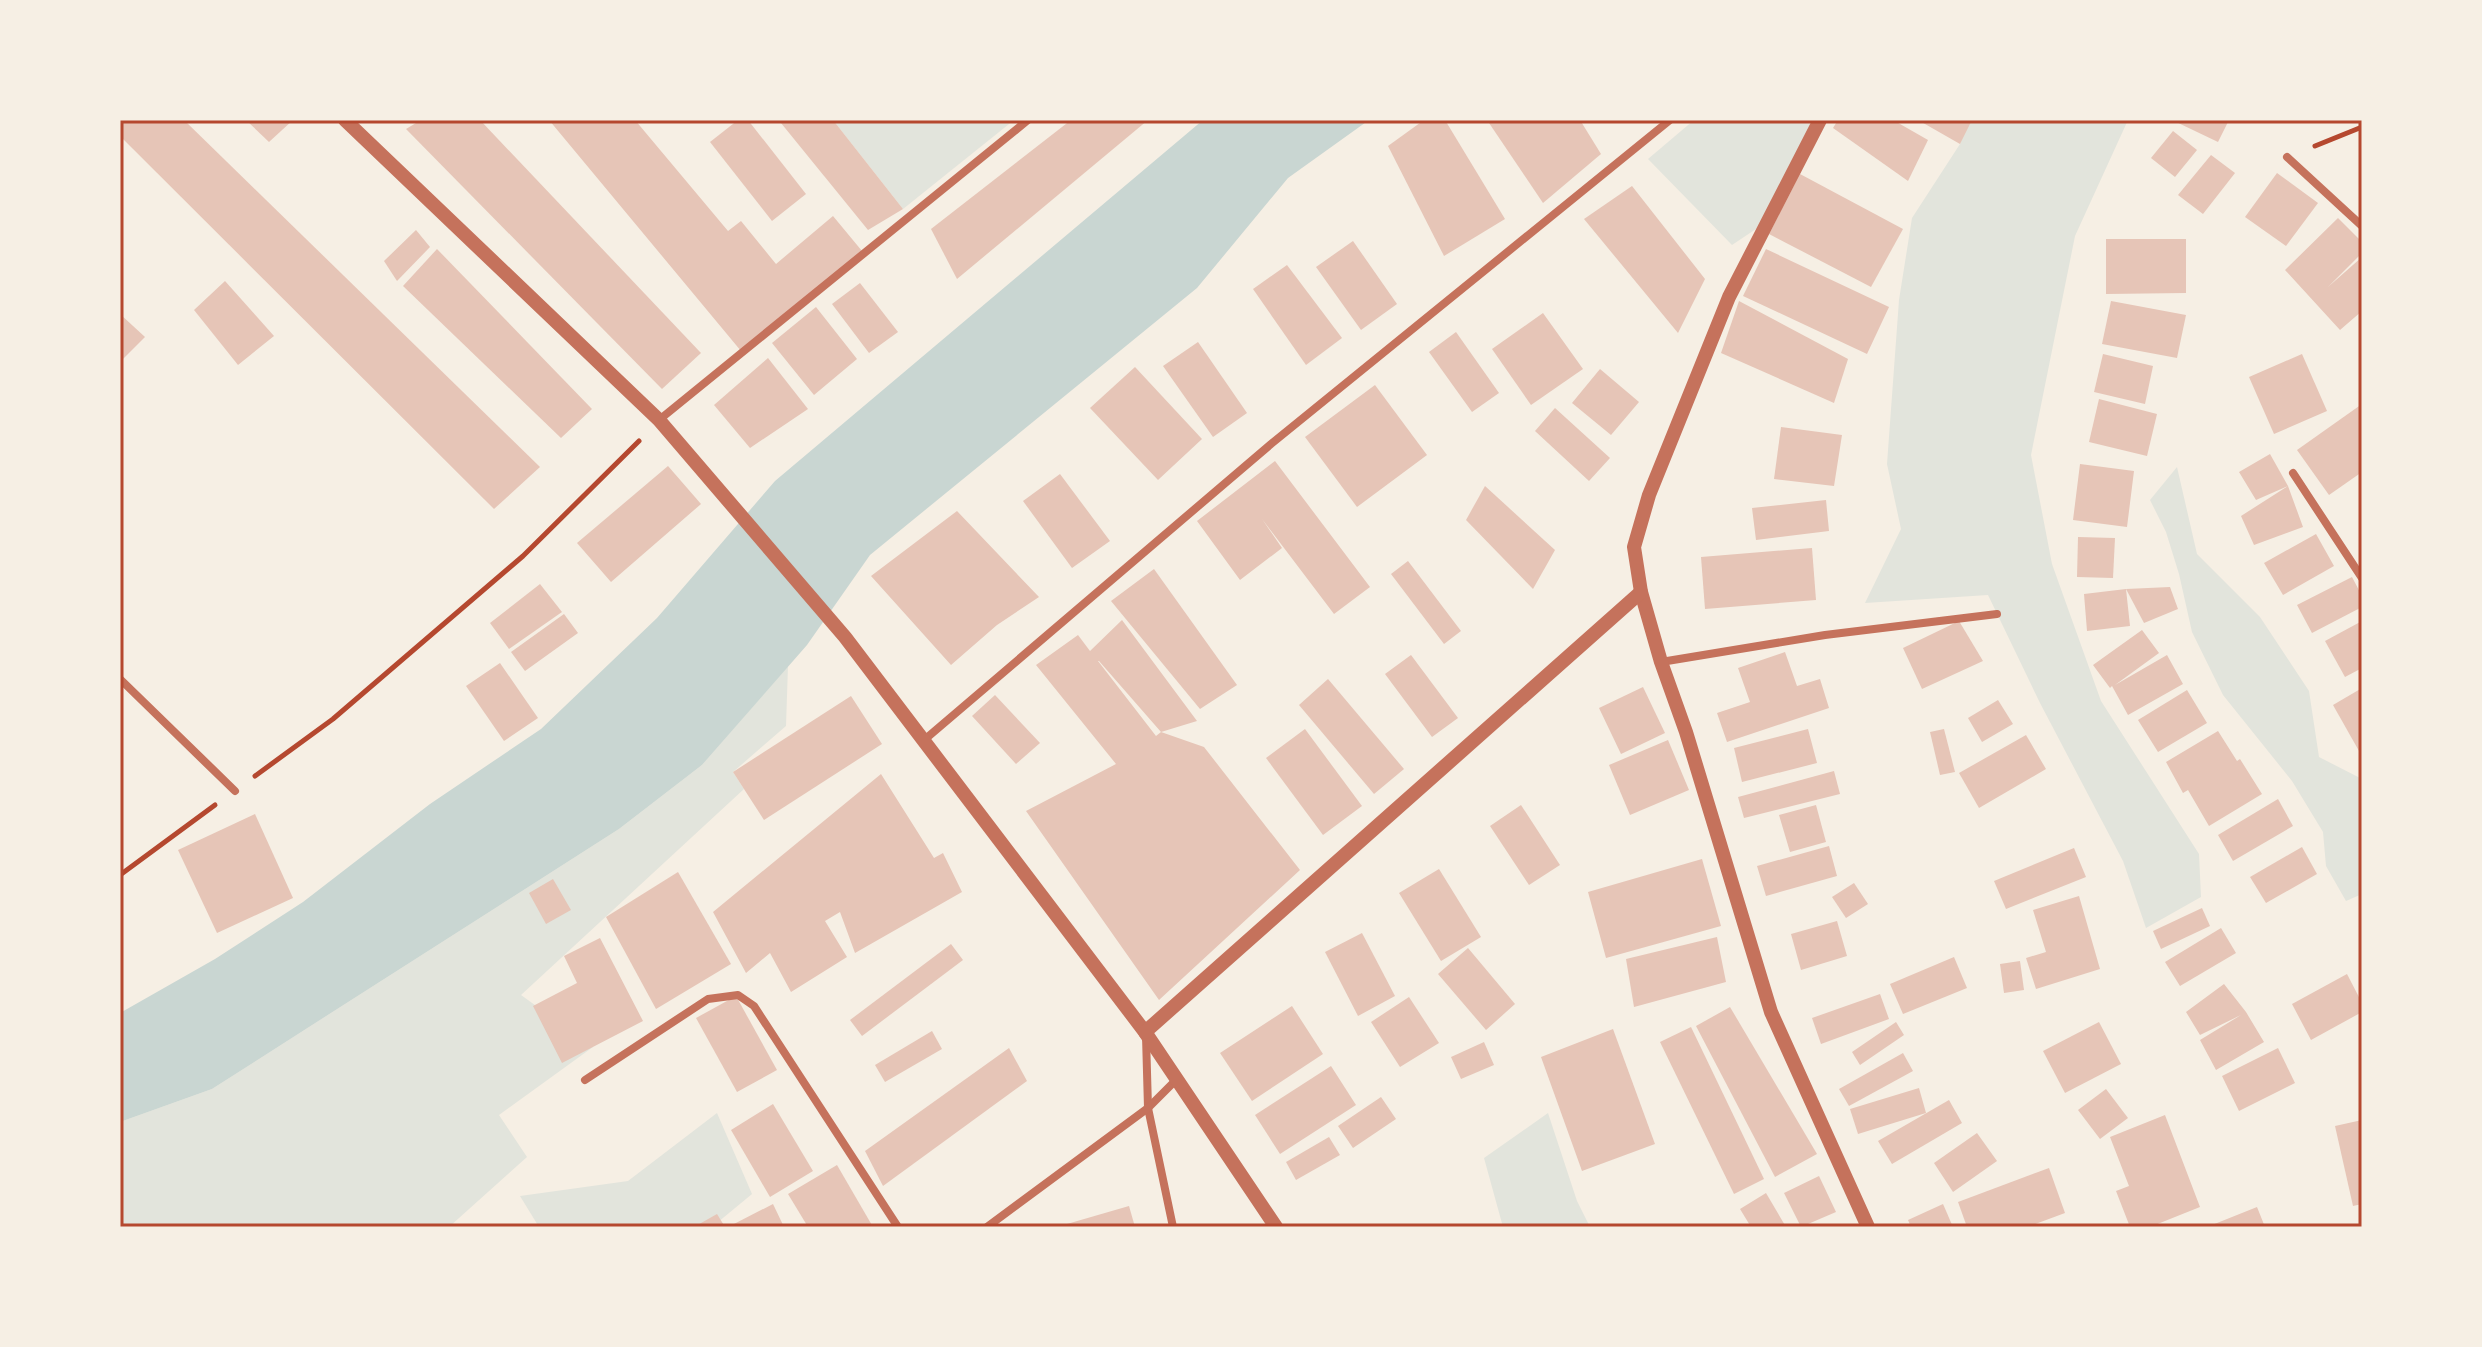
<svg xmlns="http://www.w3.org/2000/svg" width="2482" height="1347" viewBox="0 0 2482 1347" font-family="'Open Sans',sans-serif">
<style>
.green{fill:#e2e4dc}
.water{fill:#c9d6d2}
.building{fill:#e6c5b7;fill-rule:evenodd}
.lines{fill:none;stroke-linecap:round;stroke-linejoin:round}
.path{stroke:#b5482f;stroke-width:5}
.minor{stroke:#c5725c;stroke-width:8}
.tertiary{stroke:#c5725c;stroke-width:14}
.neatline{fill:none;stroke:#b5482f;stroke-width:3}
</style>
<rect width="100%" height="100%" fill="#f6efe4"/>
<g class="green">
<polygon points="833,120 1014,120 903,209"/>
<polygon points="1694,120 1827,120 1816,140 1756,229 1732,245 1648,159"/>
<polygon points="1969,120 2128,120 2075,236 2031,455 2052,564 2101,701 2199,854 2201,897 2146,928 2123,861 2040,703 1988,595 1865,603 1901,529 1887,464 1899,300 1912,218 1960,144"/>
<polygon points="2177,467 2197,554 2260,617 2309,691 2319,757 2362,779 2362,894 2346,901 2326,866 2323,832 2292,781 2223,695 2192,632 2179,574 2166,532 2150,500"/>
<polygon points="788,666 786,726 733,772 744,789 521,995 593,1047 499,1115 527,1157 449,1227 120,1227 120,1122 212,1089 619,829 702,765"/>
<polygon points="717,1113 752,1194 712,1227 539,1227 520,1196 628,1181"/>
<polygon points="1548,1113 1577,1201 1590,1227 1503,1227 1484,1158"/>
</g>
<polygon class="water" points="1203,120 1369,120 1288,178 1197,288 870,555 807,645 702,765 619,829 212,1089 120,1122 120,1013 215,959 303,902 430,804 541,729 657,618 775,481"/>
<g class="building">
<polygon points="120,120 184,120 540,467 494,509 120,136"/>
<polygon points="246,120 293,120 269,142"/>
<polygon points="421,120 480,120 701,353 662,389 406,129"/>
<polygon points="549,120 635,120 728,231 741,221 776,264 833,216 862,251 741,351"/>
<polygon points="738,120 748,120 806,194 772,221 710,142"/>
<polygon points="784,120 833,120 903,209 868,230 781,123"/>
<polygon points="1071,120 1148,120 957,279 931,229"/>
<polygon points="1424,120 1445,120 1505,219 1444,256 1388,146"/>
<polygon points="1487,120 1580,120 1601,154 1543,203"/>
<polygon points="1838,120 1893,120 1928,140 1908,181 1833,128"/>
<polygon points="1918,120 1972,120 1960,144"/>
<polygon points="2172,120 2229,120 2218,142"/>
<polygon points="2173,131 2197,150 2175,177 2151,158"/>
<polygon points="2211,155 2235,173 2203,214 2178,195"/>
<polygon points="2277,173 2318,203 2286,246 2245,217"/>
<polygon points="1800,174 1903,229 1871,287 1769,234"/>
<polygon points="1632,186 1705,279 1678,333 1584,219"/>
<polygon points="2338,218 2362,242 2362,253 2328,287 2362,257 2362,311 2340,330 2285,270"/>
<polygon points="416,230 430,247 397,281 384,261"/>
<polygon points="2106,239 2186,239 2186,293 2106,294"/>
<polygon points="1353,241 1397,304 1361,330 1316,267"/>
<polygon points="437,249 592,409 561,438 403,286"/>
<polygon points="1766,249 1889,307 1867,354 1743,296"/>
<polygon points="1287,265 1342,338 1306,365 1253,289"/>
<polygon points="225,281 274,336 238,365 194,310"/>
<polygon points="860,283 898,332 869,353 832,304"/>
<polygon points="1739,301 1848,359 1834,403 1721,353"/>
<polygon points="2111,301 2186,315 2177,358 2102,344"/>
<polygon points="816,307 857,359 814,395 772,343"/>
<polygon points="1543,313 1583,369 1531,405 1492,349"/>
<polygon points="120,314 145,337 120,362"/>
<polygon points="1456,332 1499,393 1472,412 1429,352"/>
<polygon points="1198,342 1247,413 1213,437 1163,366"/>
<polygon points="2103,354 2153,366 2145,404 2094,392"/>
<polygon points="2302,354 2327,411 2274,434 2249,377"/>
<polygon points="768,358 808,409 750,448 714,405"/>
<polygon points="1135,367 1202,439 1158,480 1090,408"/>
<polygon points="1600,369 1639,402 1611,435 1572,403"/>
<polygon points="1375,385 1427,455 1357,507 1305,437"/>
<polygon points="2099,399 2157,414 2147,456 2089,442"/>
<polygon points="2362,404 2362,472 2329,495 2297,450"/>
<polygon points="1555,408 1610,458 1589,481 1535,431"/>
<polygon points="1781,427 1842,435 1834,486 1774,479"/>
<polygon points="2270,454 2288,486 2303,527 2254,545 2241,516 2288,486 2256,500 2239,472"/>
<polygon points="1275,461 1370,587 1334,614 1262,519 1282,548 1240,580 1197,521"/>
<polygon points="2080,464 2134,471 2127,527 2073,520"/>
<polygon points="668,466 701,504 611,582 577,543"/>
<polygon points="1060,474 1110,541 1072,568 1023,501"/>
<polygon points="1485,486 1555,550 1533,589 1466,520"/>
<polygon points="1826,500 1829,531 1756,540 1752,508"/>
<polygon points="957,511 1039,597 997,625 951,665 871,576"/>
<polygon points="2316,534 2334,566 2283,595 2264,563"/>
<polygon points="2078,537 2115,538 2113,578 2077,577"/>
<polygon points="1812,548 1816,600 1705,609 1701,557"/>
<polygon points="1408,561 1461,631 1444,644 1391,574"/>
<polygon points="1154,569 1237,685 1200,709 1111,601"/>
<polygon points="2352,577 2362,596 2362,607 2312,633 2297,605"/>
<polygon points="540,584 562,612 509,649 490,623"/>
<polygon points="2170,587 2178,609 2144,623 2126,589"/>
<polygon points="2126,589 2130,626 2087,631 2084,594"/>
<polygon points="564,614 578,633 525,671 511,652"/>
<path d="M1122,620l75,101 -36,11 43,15 96,123 -141,130 -133,-189 90,-47 -80,-99 42,-30 12,16zM1098,661h1l62,71 -5,4z"/>
<polygon points="1959,621 1983,661 1922,689 1903,648"/>
<polygon points="2362,621 2362,668 2345,677 2325,641"/>
<polygon points="2142,630 2159,653 2115,685 2167,655 2183,684 2128,715 2112,686 2110,688 2093,665"/>
<polygon points="1785,652 1797,686 1820,679 1829,708 1727,742 1717,713 1750,702 1738,668"/>
<polygon points="1411,655 1458,718 1432,737 1385,674"/>
<polygon points="500,663 538,718 504,741 466,686"/>
<polygon points="1328,679 1404,769 1374,794 1299,705"/>
<polygon points="1643,687 1665,733 1621,754 1599,708"/>
<polygon points="2362,688 2362,749 2359,751 2333,705"/>
<polygon points="2187,690 2207,723 2158,752 2138,720"/>
<polygon points="995,695 1040,743 1016,764 972,716"/>
<polygon points="851,696 882,744 764,820 733,772"/>
<polygon points="1998,700 2013,724 1982,742 1968,718"/>
<polygon points="1305,729 1362,806 1323,835 1266,758"/>
<polygon points="1808,729 1817,763 1742,782 1734,748"/>
<polygon points="1944,729 1955,772 1940,775 1930,732"/>
<polygon points="2218,731 2237,761 2240,759 2262,794 2209,826 2188,790 2183,793 2166,762"/>
<polygon points="2026,735 2046,769 1979,808 1959,773"/>
<polygon points="1668,740 1689,790 1630,815 1609,765"/>
<polygon points="1834,771 1840,794 1744,818 1738,797"/>
<polygon points="881,774 934,858 943,853 962,892 855,953 840,912 825,921 847,957 791,992 770,953 746,973 713,912"/>
<polygon points="2278,799 2293,826 2233,861 2218,835"/>
<polygon points="1521,805 1560,865 1529,885 1490,826"/>
<polygon points="1816,805 1826,842 1790,852 1779,815"/>
<polygon points="255,814 293,898 217,933 178,850"/>
<polygon points="1829,846 1837,876 1766,896 1757,866"/>
<polygon points="2302,847 2317,874 2266,903 2250,877"/>
<polygon points="2074,848 2086,877 2006,909 1994,881"/>
<polygon points="1702,859 1721,926 1606,958 1588,892"/>
<polygon points="1439,869 1481,937 1441,961 1399,893"/>
<polygon points="678,872 731,964 656,1009 606,917"/>
<polygon points="553,879 571,910 546,924 529,893"/>
<polygon points="1854,883 1868,904 1846,918 1832,897"/>
<polygon points="2079,896 2100,969 2036,989 2026,958 2046,952 2033,910"/>
<polygon points="2202,908 2210,926 2161,949 2153,931"/>
<polygon points="1837,921 1847,956 1801,970 1791,934"/>
<polygon points="2221,928 2236,953 2180,986 2165,962"/>
<polygon points="1362,933 1395,996 1358,1016 1325,952"/>
<polygon points="1717,937 1726,982 1634,1007 1626,959"/>
<polygon points="600,938 643,1021 562,1063 533,1006 577,983 564,956"/>
<polygon points="951,944 963,960 862,1036 850,1020"/>
<polygon points="1468,948 1515,1004 1486,1030 1438,974"/>
<polygon points="1954,957 1967,988 1903,1014 1890,984"/>
<polygon points="2020,961 2024,990 2004,993 2000,964"/>
<polygon points="2347,974 2362,1003 2362,1012 2311,1040 2292,1004"/>
<polygon points="2224,984 2246,1012 2264,1042 2216,1070 2200,1040 2241,1015 2200,1035 2186,1012"/>
<polygon points="1880,994 1889,1019 1821,1044 1812,1018"/>
<polygon points="736,996 777,1070 737,1092 696,1018"/>
<polygon points="1409,997 1439,1043 1400,1067 1371,1022"/>
<polygon points="1292,1006 1323,1054 1252,1101 1220,1053"/>
<polygon points="1730,1007 1817,1154 1775,1177 1696,1026"/>
<polygon points="1896,1022 1904,1035 1860,1065 1852,1052"/>
<polygon points="2099,1022 2121,1064 2065,1093 2043,1051"/>
<polygon points="1691,1027 1764,1179 1734,1194 1660,1042"/>
<polygon points="1613,1029 1655,1144 1582,1171 1541,1057"/>
<polygon points="932,1031 942,1049 885,1082 875,1065"/>
<polygon points="1484,1042 1494,1065 1461,1079 1451,1057"/>
<polygon points="1009,1048 1027,1081 883,1186 865,1151"/>
<polygon points="2278,1048 2295,1083 2239,1111 2222,1076"/>
<polygon points="1903,1053 1913,1071 1849,1106 1839,1089"/>
<polygon points="1331,1066 1356,1105 1280,1154 1255,1115"/>
<polygon points="1919,1088 1926,1113 1858,1134 1850,1109"/>
<polygon points="2106,1089 2128,1118 2100,1139 2078,1110"/>
<polygon points="1381,1097 1396,1119 1353,1148 1338,1126"/>
<polygon points="1949,1100 1962,1123 1892,1164 1878,1141"/>
<polygon points="773,1104 813,1171 770,1197 731,1130"/>
<polygon points="2165,1115 2200,1207 2150,1227 2130,1227 2116,1191 2129,1186 2110,1137"/>
<polygon points="2362,1120 2362,1204 2353,1206 2335,1126"/>
<polygon points="1977,1133 1997,1161 1953,1192 1934,1163"/>
<polygon points="1329,1137 1340,1155 1296,1180 1286,1162"/>
<polygon points="837,1165 873,1227 808,1227 788,1194"/>
<polygon points="2049,1168 2065,1213 2027,1227 1967,1227 1958,1202"/>
<polygon points="1819,1176 1836,1212 1801,1227 1784,1193"/>
<polygon points="1766,1193 1786,1227 1751,1227 1740,1209"/>
<polygon points="773,1204 784,1227 734,1227 732,1225"/>
<polygon points="1943,1204 1953,1227 1911,1227 1908,1220"/>
<polygon points="1129,1206 1135,1227 1060,1227 1060,1226"/>
<polygon points="2257,1207 2265,1227 2207,1227"/>
<polygon points="717,1214 725,1227 694,1227"/>
</g>
<g class="lines">
<g class="path">
<polyline points="2315,146 2362,127"/>
<polyline points="255,776 333,719 523,556 639,441"/>
<polyline points="120,875 215,805"/>
</g>
<g class="minor">
<polyline points="2287,157 2362,226"/>
<polyline points="659,420 1028,120"/>
<polyline points="2293,473 2362,578"/>
<polyline points="1661,662 1825,635 1997,614"/>
<polyline points="120,679 235,791"/>
<polyline points="923,741 1271,444 1670,120"/>
<polyline points="1146,1036 1148,1108 1173,1227"/>
<polyline points="585,1080 708,999 738,995 754,1006 898,1227"/>
<polyline points="987,1227 1148,1108 1177,1079"/>
</g>
<g class="tertiary">
<polyline points="345,120 659,420 845,637 1145,1032 1276,1227"/>
<polyline points="1820,120 1729,297 1649,495 1634,547 1641,592 1661,662 1686,732 1771,1012 1868,1227"/>
<polyline points="1145,1032 1641,592"/>
</g>
</g>
<rect width="2482" height="1347" fill="none" stroke="#f6efe4" stroke-width="244"/>
<rect x="122" y="122" width="2238" height="1103" class="neatline"/>
</svg>
